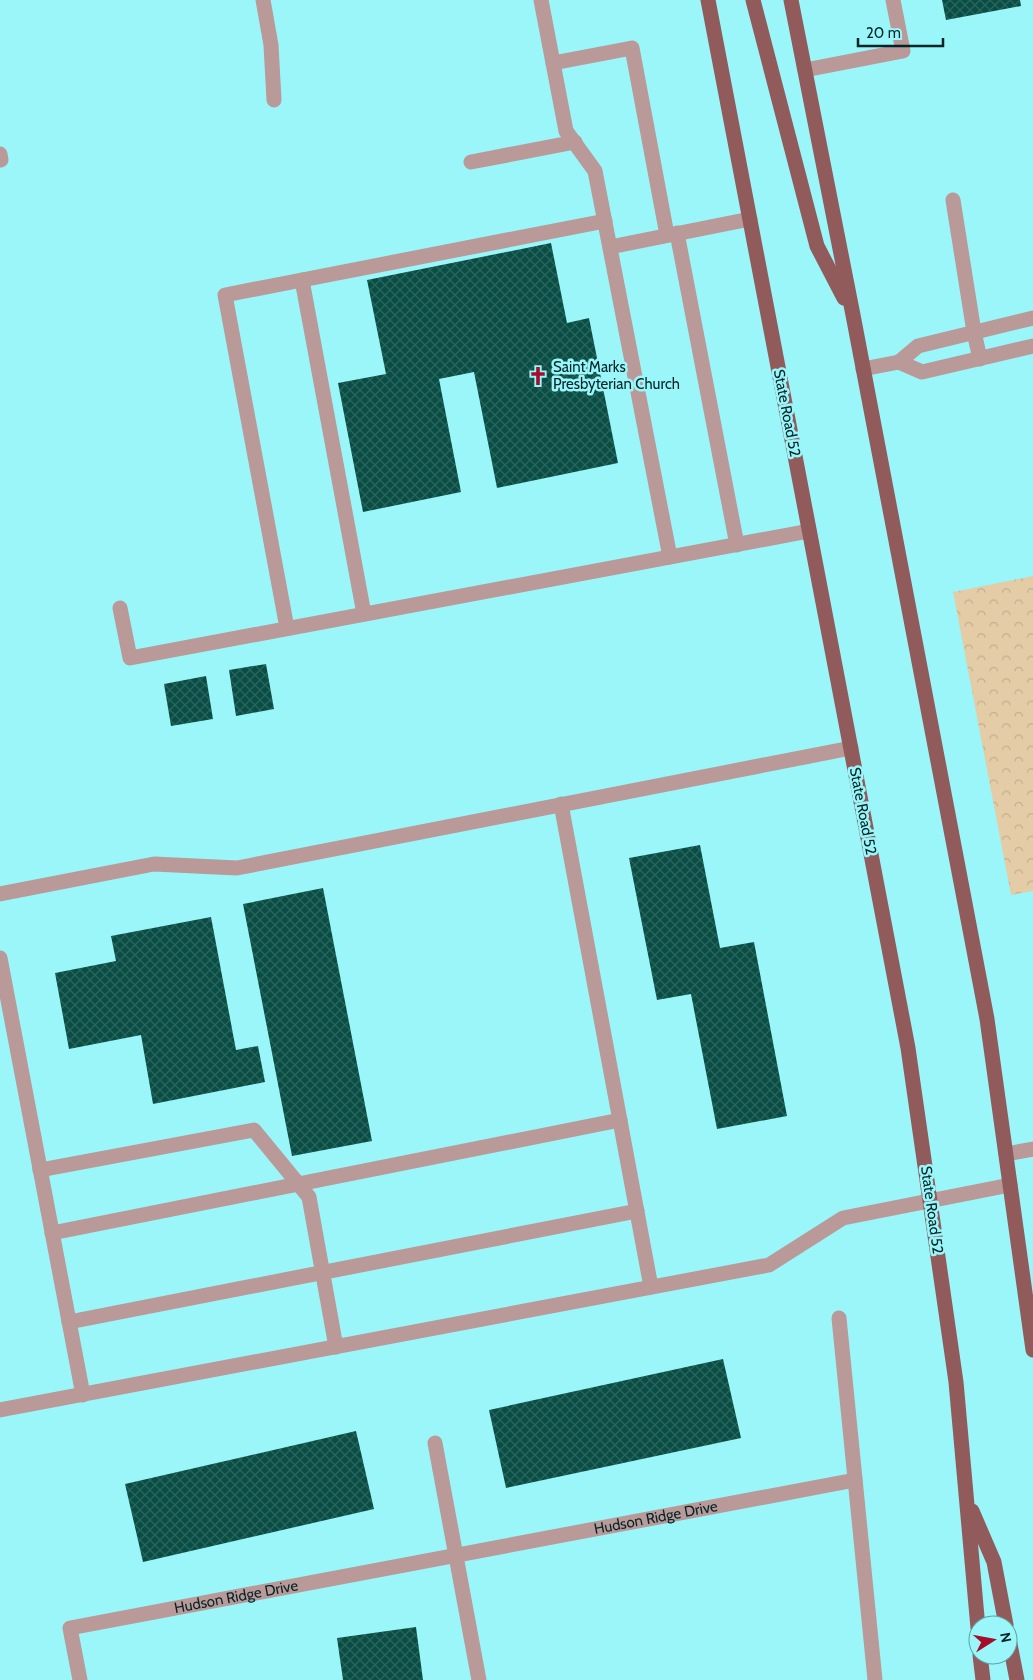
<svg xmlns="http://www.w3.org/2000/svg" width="1033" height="1680" viewBox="0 0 1033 1680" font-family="Cabin,sans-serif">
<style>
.forest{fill:url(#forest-crowns)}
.building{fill:url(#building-cross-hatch)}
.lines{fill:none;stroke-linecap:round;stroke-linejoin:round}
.lane{stroke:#ba9999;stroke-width:15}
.street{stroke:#ba9999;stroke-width:15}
.primary{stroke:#925b5b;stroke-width:15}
.labels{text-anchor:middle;stroke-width:5;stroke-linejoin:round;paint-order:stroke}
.poi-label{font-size:15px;fill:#002527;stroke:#9bf6fa;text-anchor:start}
.street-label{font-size:15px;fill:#002527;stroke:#9bf6fa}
</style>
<defs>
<pattern id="forest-crowns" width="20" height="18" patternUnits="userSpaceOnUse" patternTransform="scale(1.25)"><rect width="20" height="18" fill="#e4cca6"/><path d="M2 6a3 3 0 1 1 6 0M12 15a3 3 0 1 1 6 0" fill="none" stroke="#c2af8f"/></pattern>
<pattern id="building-cross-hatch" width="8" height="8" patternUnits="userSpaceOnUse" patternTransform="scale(1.25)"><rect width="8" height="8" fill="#094e44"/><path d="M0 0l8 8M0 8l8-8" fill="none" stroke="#2b645c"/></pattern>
</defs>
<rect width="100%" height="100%" fill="#9bf6fa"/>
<polygon class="forest" points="1033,576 1033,891 1011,895 953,592"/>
<g class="building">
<polygon points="942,0 1020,0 1021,6 946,20"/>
<polygon points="551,243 567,323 589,318 618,463 497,488 474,372 439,379 461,492 363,512 338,383 386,374 367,280"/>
<polygon points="266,664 274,709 236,716 229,670"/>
<polygon points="206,676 213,719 171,726 164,684"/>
<polygon points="700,845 720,948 754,942 787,1116 717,1129 691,994 657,1000 629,858"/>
<polygon points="323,888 372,1141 292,1156 243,904"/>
<polygon points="211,917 236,1050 258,1046 265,1082 153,1104 141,1035 69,1049 55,973 116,961 111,936"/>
<polygon points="723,1359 741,1438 506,1488 489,1410"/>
<polygon points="356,1431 374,1509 143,1562 125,1484"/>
<polygon points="416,1627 423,1680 343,1680 337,1638"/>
</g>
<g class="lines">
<g class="lane">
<polyline points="541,0 566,131 595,171 670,557"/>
<polyline points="553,63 632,48 667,235"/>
<polyline points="805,70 903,51 893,0"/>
<polyline points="471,162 575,142"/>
<polyline points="953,200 974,332 980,359"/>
<polyline points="677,233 737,545"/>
<polyline points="610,247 750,219"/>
<polyline points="302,280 605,221"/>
<polyline points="899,362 922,372 1033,346"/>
<polyline points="863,369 899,362 918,346 1033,318"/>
<polyline points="120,608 130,658 809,531"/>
<polyline points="287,628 225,295 302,280 364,614"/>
<polyline points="561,804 651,1287"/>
<polyline points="0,894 154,864 237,868 851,748"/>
<polyline points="0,958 83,1395"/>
<polyline points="1006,1154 1033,1149"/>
<polyline points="40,1170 254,1130 309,1197 336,1347"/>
<polyline points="52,1233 620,1120"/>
<polyline points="69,1322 637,1211"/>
<polyline points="0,1410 769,1265 843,1218 1010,1185"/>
</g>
<g class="street">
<polyline points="263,0 271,45 274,100"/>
<polyline points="0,154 1,160"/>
<polyline points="839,1318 875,1680"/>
<polyline points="435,1443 479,1680"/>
<path id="s1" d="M80,1680l-10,-52 785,-148"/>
</g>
<g class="primary">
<polyline points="708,0 908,1048 956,1382 978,1628"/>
<polyline points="753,0 817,246 844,298"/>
<polyline points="791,0 853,315 987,1019 1033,1350"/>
<polyline points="972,1511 994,1562 1006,1625"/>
<polyline points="1008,1634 1017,1680"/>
<polyline points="980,1655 983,1680"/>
</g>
</g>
<defs>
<g id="church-bare" transform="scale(1.5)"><path d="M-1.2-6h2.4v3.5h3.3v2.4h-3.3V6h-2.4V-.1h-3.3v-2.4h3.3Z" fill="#a60c2c" stroke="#9bf6fa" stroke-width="2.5" paint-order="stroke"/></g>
</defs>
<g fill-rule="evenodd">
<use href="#church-bare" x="538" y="376"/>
</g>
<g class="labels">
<g class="poi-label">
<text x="553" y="372">Saint Marks<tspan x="553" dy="17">Presbyterian Church</tspan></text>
</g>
<g class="street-label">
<text transform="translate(787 413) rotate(79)" y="5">State Road 52</text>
<text transform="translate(863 811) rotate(79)" y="5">State Road 52</text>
<text transform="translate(932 1210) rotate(82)" y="5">State Road 52</text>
<text dy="5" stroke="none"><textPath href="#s1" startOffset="649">Hudson Ridge Drive</textPath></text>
<text dy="5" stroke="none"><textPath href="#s1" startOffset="222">Hudson Ridge Drive</textPath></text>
</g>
</g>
<g transform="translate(993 1640) rotate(79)"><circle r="24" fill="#9bf6fa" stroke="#5da2a6"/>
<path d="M0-4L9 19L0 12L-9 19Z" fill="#a60c2c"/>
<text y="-8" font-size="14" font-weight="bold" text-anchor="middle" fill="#002527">N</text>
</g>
<path d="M858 38v8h85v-8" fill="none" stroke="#002527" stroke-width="2.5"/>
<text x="866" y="38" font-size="15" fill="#002527" stroke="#9bf6fa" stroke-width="4" paint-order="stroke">20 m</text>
</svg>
